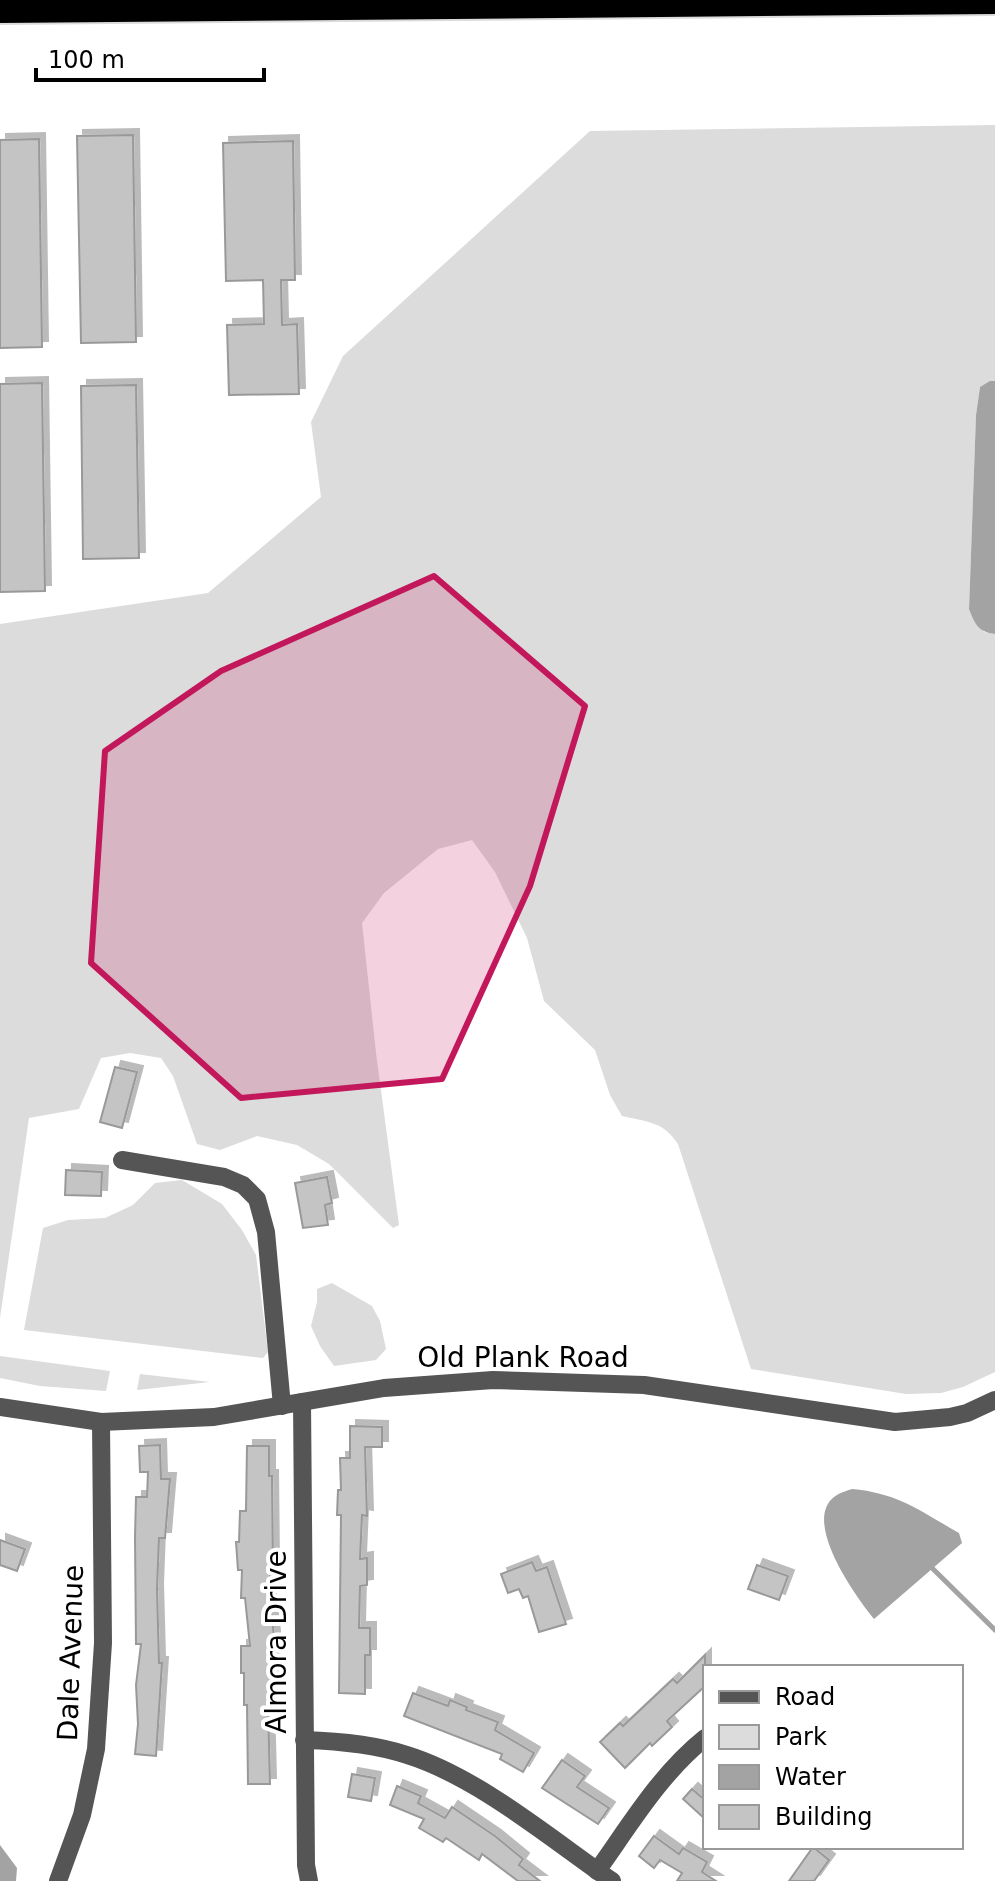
<svg xmlns="http://www.w3.org/2000/svg" width="995" height="1881" viewBox="0 0 995 1881" font-family="'DejaVu Sans',sans-serif">
<style>
.green{fill:#dcdcdc}
.water{fill:#a3a3a3}
.lines{fill:none;stroke-linecap:round;stroke-linejoin:round}
.stream{stroke:#a3a3a3;stroke-width:5}
.building{fill:#c4c4c4;stroke:#999;stroke-width:2;filter:url(#shadow)}
.highway-casing{stroke:#dbdbdb;stroke-width:28}
.minor{stroke:#555;stroke-width:18}
.highway{stroke:#000;stroke-width:24}
.marked{fill:#c2185b;fill-opacity:0.2;stroke:#c2185b;stroke-width:6;stroke-linejoin:round}
.labels{text-anchor:middle;stroke-width:8;stroke-linejoin:round;paint-order:stroke}
.street-label{font-size:28px;fill:#000;stroke:#fff}
</style>
<defs>
<filter id="shadow"><feDropShadow dx="6" dy="-6" stdDeviation="0" flood-color="#0004"/></filter>
</defs>
<rect width="100%" height="100%" fill="#fff"/>
<g class="green">
<path d="M995,125v256l-15,6 -4,28 -7,193 15,24 11,2v738l-32,15 -22,6 -35,1 -155,-25 -73,-225c-15,-23 -31,-22 -56,-28l-12,-21 -15,-45 -51,-49 -17,-63 -32,-66 -23,-32 -34,9 -54,44 -22,30 14,130 23,172 -6,3 -64,-64 -32,-19 -40,-9 -37,14 -23,-6 -24,-68 -12,-18 -31,-5 -29,5 -22,51 -50,9 -29,200v-694l208,-31 113,-96 -10,-75 32,-66 247,-225z"/>
<polygon points="182,1180 222,1204 242,1230 256,1255 268,1352 263,1358 24,1330 43,1228 68,1220 105,1218 133,1205 155,1183"/>
<polygon points="332,1283 372,1306 380,1321 386,1349 376,1360 334,1366 320,1346 311,1326 317,1302 317,1289"/>
<polygon points="0,1356 110,1371 106,1391 40,1386 0,1378"/>
<polygon points="140,1374 210,1382 137,1390"/>
</g>
<g class="water">
<path d="M990,381h5v253c-17,-2 -20,-10 -26,-25l7,-194 4,-28z"/>
<path d="M852,1489c46,4 68,22 107,44l3,10 -88,76c-18,-22 -72,-97 -40,-122 5,-4 12,-6 18,-8z"/>
<polygon points="0,1845 17,1868 16,1881 0,1881"/>
</g>
<g class="lines">
<polyline class="stream" points="928,1564 995,1630"/>
</g>
<g class="building">
<polygon points="133,135 136,342 81,343 77,136"/>
<polygon points="39,139 42,347 0,348 0,140"/>
<polygon points="293,141 295,280 281,280 282,325 297,324 299,394 229,395 227,325 264,324 263,280 226,281 223,143"/>
<polygon points="42,383 45,591 0,592 0,384"/>
<polygon points="136,385 139,558 83,559 81,386"/>
<polygon points="115,1067 137,1072 122,1128 100,1122"/>
<polygon points="66,1170 102,1172 101,1196 65,1195"/>
<polygon points="327,1177 332,1203 325,1205 328,1225 303,1228 295,1183"/>
<polygon points="350,1426 382,1427 382,1447 365,1447 367,1516 362,1515 360,1559 367,1558 367,1585 360,1586 359,1628 370,1628 370,1655 365,1655 365,1694 339,1693 341,1515 337,1515 338,1490 341,1490 340,1458 350,1458"/>
<polygon points="160,1445 161,1479 170,1479 165,1538 159,1538 157,1589 159,1663 162,1663 156,1756 135,1754 138,1724 136,1685 141,1644 136,1644 135,1537 136,1497 147,1497 148,1472 140,1472 139,1446"/>
<polygon points="247,1446 269,1446 269,1476 272,1476 273,1568 270,1568 270,1600 274,1637 273,1706 268,1706 270,1784 248,1784 247,1705 244,1705 244,1673 241,1673 241,1646 250,1646 245,1598 241,1598 242,1570 238,1570 236,1542 239,1542 240,1511 246,1511"/>
<polygon points="0,1540 25,1549 17,1571 0,1565"/>
<polygon points="532,1562 536,1571 547,1567 566,1624 539,1632 528,1596 523,1598 519,1589 508,1593 501,1574"/>
<polygon points="757,1565 788,1576 779,1600 748,1589"/>
<polygon points="705,1655 705,1686 667,1721 672,1727 652,1746 650,1743 625,1768 600,1742 620,1723 623,1726 673,1679 677,1683"/>
<polygon points="413,1693 448,1706 450,1700 467,1707 466,1710 498,1722 495,1730 534,1753 523,1772 500,1759 502,1754 404,1716"/>
<polygon points="562,1760 585,1776 577,1787 609,1808 598,1824 542,1788"/>
<polygon points="352,1774 375,1778 371,1801 348,1797"/>
<polygon points="397,1786 421,1796 418,1803 445,1818 452,1807 495,1836 523,1859 519,1865 540,1881 518,1881 482,1854 479,1860 446,1838 443,1842 419,1828 424,1819 390,1805"/>
<polygon points="692,1789 705,1800 705,1819 683,1799"/>
<polygon points="654,1836 679,1854 683,1848 707,1862 702,1872 716,1881 677,1881 682,1873 660,1860 654,1868 639,1856"/>
<polygon points="813,1847 829,1860 814,1881 789,1881"/>
</g>
<g class="lines">
<g class="highway-casing">
<polyline id="highway" points="0,11 995,2"/>
</g>
<g class="minor">
<polyline points="122,1160 224,1177 243,1185 257,1199 266,1232 282,1406"/>
<polyline points="302,1402 306,1865 309,1881"/>
<polyline points="0,1407 101,1422 214,1417 384,1388 493,1380 644,1385 895,1422 950,1417 967,1413 995,1400"/>
<path d="M304,1740c35,1 70,4 103,15 71,22 144,84 205,126"/>
<path d="M597,1871c33,-46 63,-97 108,-133"/>
<polyline points="58,1881 82,1815 96,1749 103,1643 101,1422"/>
</g>
<use href="#highway" class="highway"/>
</g>
<path class="marked" d="M434,576l151,130 -55,180 -88,193 -201,19 -150,-135 14,-212 116,-80z"/>
<g class="labels">
<g class="street-label">
<text x="523" y="1367">Old Plank Road</text>
<text transform="translate(276 1642) rotate(-90)" y="10">Almora Drive</text>
<text transform="translate(70 1653) rotate(-88)" y="10">Dale Avenue</text>
</g>
</g>
<rect x="703" y="1665" width="260" height="184" fill="#ffffff" stroke="#999999" stroke-width="2"/>
<rect x="719" y="1691" width="40" height="12" fill="#555555" stroke="#999999" stroke-width="2"/>
<text x="775" y="1705" font-size="24" fill="#000000">Road</text>
<rect x="719" y="1725" width="40" height="24" fill="#dcdcdc" stroke="#999999" stroke-width="2"/>
<text x="775" y="1745" font-size="24" fill="#000000">Park</text>
<rect x="719" y="1765" width="40" height="24" fill="#a3a3a3" stroke="#999999" stroke-width="2"/>
<text x="775" y="1785" font-size="24" fill="#000000">Water</text>
<rect x="719" y="1805" width="40" height="24" fill="#c4c4c4" stroke="#999999" stroke-width="2"/>
<text x="775" y="1825" font-size="24" fill="#000000">Building</text>
<path d="M36 68v12h228v-12" fill="none" stroke="#000000" stroke-width="4"/>
<text x="48" y="68" font-size="24" fill="#000000" stroke="#ffffff" stroke-width="6" paint-order="stroke">100 m</text>
</svg>
